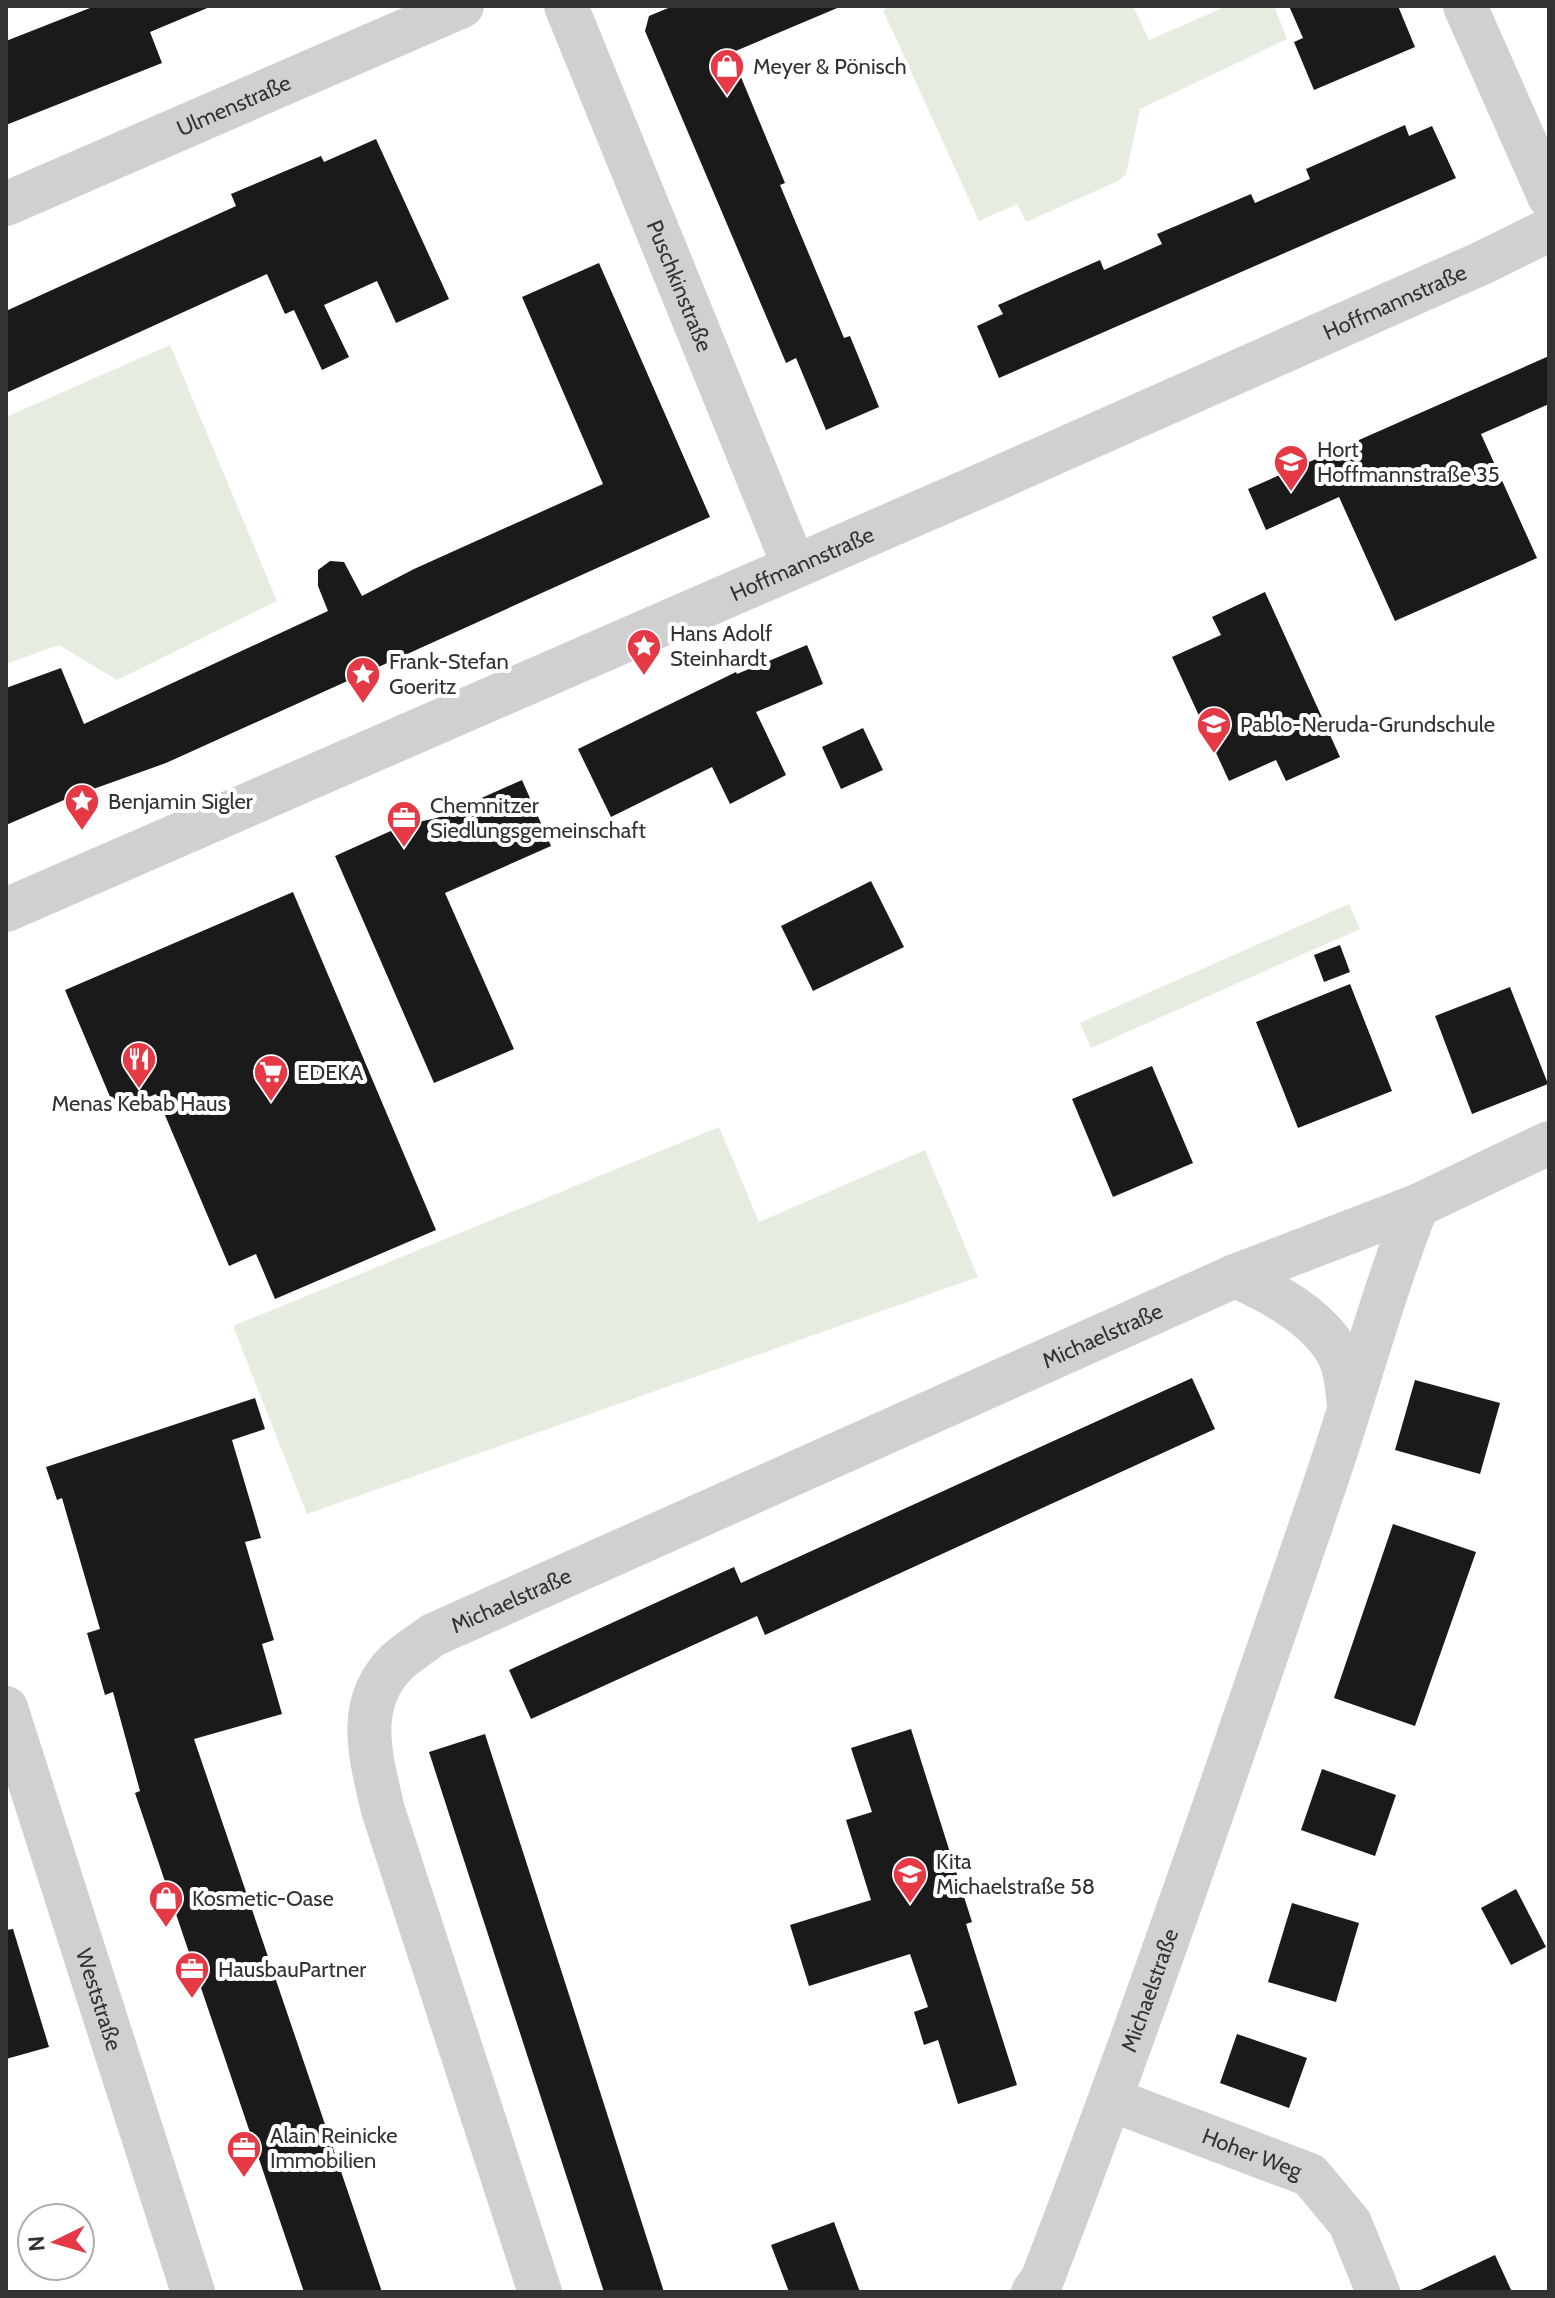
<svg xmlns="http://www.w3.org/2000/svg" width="1555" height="2298" viewBox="0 0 1555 2298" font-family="Cabin,sans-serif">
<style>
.green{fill:#e6ecdf}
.building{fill:#1a1a1a}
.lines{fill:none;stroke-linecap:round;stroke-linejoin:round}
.minor{stroke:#d0d0d0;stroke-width:44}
.labels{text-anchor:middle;stroke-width:8;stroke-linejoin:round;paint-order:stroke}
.poi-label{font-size:22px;fill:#333;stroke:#fff;text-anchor:start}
.street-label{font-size:22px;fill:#333;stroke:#fff}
</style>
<rect width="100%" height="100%" fill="#fff"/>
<g class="green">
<polygon points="891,6 1133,6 1149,40 1227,6 1274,6 1287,39 1140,109 1126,174 1118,181 1026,222 1017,204 979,221 883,10"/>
<polygon points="170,345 277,601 117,680 59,645 6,664 6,417"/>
<polygon points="1349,904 1360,929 1091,1048 1080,1023"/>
<polygon points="719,1127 759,1222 925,1150 978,1277 307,1514 233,1326"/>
</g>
<g class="building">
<polygon points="95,6 212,6 150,32 162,63 6,125 6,41"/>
<polygon points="673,6 842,6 731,53 785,183 780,185 844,338 850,336 879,407 826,430 796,358 786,363 645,31 649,16"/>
<polygon points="1289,6 1398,6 1415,47 1314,90 1294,42 1303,38"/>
<polygon points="1405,125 1409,136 1432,126 1456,178 999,378 977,326 1003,314 998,305 1100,260 1104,270 1162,244 1157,234 1251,194 1255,203 1310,179 1306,169"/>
<polygon points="376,139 449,299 396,323 377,281 324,305 349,357 322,370 294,310 285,314 267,274 6,393 6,311 236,206 231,194 321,156 324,162"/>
<polygon points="599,263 710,517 166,763 71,797 6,825 6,688 61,668 84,724 328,611 318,586 318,570 330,561 344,562 362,596 414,569 603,484 522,297"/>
<polygon points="1549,356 1549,404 1481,434 1537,558 1395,621 1339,497 1266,530 1248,489"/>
<polygon points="1265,592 1340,757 1286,781 1276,760 1229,781 1172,657 1221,635 1212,617"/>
<polygon points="807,645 823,684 756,712 786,775 730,804 712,767 611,817 578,749 736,672 737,674"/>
<polygon points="863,728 883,770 841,789 822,747"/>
<polygon points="522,780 551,846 445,893 514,1049 434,1083 335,856 404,825 437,818"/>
<polygon points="871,881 904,947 813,991 781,926"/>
<polygon points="293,892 436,1230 275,1299 256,1254 229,1266 156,1094 116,1111 65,990"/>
<polygon points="1340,945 1350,972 1324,982 1314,955"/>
<polygon points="1350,984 1392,1091 1298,1128 1256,1022"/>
<polygon points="1510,987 1548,1084 1472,1114 1435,1016"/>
<polygon points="1152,1066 1193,1163 1113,1197 1072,1099"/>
<polygon points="1192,1378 1215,1429 765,1635 757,1616 531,1719 509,1670 734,1567 741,1583"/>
<polygon points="1415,1380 1500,1403 1480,1474 1395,1450"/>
<polygon points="255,1398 265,1429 232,1440 261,1538 245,1542 274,1640 262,1644 282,1714 194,1739 382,2292 304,2292 135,1793 140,1791 113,1692 105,1695 87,1633 100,1629 62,1498 57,1500 46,1467"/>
<polygon points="1393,1524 1476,1552 1415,1726 1334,1698"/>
<polygon points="911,1729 972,1922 966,1924 1017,2085 958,2104 938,2040 924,2045 914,2012 928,2007 910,1954 809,1986 790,1925 871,1900 846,1820 872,1812 851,1748"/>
<polygon points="485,1734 572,2004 664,2292 604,2292 460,1848 429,1752"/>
<polygon points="1322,1769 1396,1795 1375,1856 1301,1830"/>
<polygon points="1516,1889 1546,1947 1511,1965 1481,1908"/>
<polygon points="1292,1903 1359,1923 1336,2002 1268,1982"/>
<polygon points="13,1929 49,2047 6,2059 6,1930"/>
<polygon points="1237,2034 1307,2058 1289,2108 1220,2083"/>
<polygon points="834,2222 860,2292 789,2292 771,2245"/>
<polygon points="1495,2255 1512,2292 1416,2292"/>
</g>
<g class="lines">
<g class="minor">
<path id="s1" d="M566,6l228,560"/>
<polyline points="1465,6 1549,196"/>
<path id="s2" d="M6,204l456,-198"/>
<path id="s3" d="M6,910l974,-424 502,-223 67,-33"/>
<path d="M1235,1276c36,16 80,39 101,74 10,16 11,39 13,56"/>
<path id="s4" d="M6,1708l187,584"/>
<path id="s5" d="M1112,2100l198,75 40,48 28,69"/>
<path id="s6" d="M540,2292l-157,-482c-12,-52 -29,-106 14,-148 11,-10 24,-18 36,-27l802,-359 182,-70 132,-63"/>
<path id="s7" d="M1033,2292l9,-12c101,-262 191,-527 282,-793 32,-93 57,-189 93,-281"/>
</g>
</g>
<defs>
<g id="shop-pin" transform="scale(1.8)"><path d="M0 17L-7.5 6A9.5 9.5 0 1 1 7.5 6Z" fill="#e63946" stroke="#fff"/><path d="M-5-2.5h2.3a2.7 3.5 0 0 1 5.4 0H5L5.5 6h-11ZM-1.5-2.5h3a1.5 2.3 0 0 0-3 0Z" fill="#fff"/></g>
<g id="school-pin" transform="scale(1.8)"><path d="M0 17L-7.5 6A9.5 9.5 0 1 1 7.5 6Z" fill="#e63946" stroke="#fff"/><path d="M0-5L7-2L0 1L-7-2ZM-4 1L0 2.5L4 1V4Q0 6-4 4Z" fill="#fff"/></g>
<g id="sight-pin" transform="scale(1.8)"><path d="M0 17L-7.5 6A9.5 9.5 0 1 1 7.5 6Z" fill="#e63946" stroke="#fff"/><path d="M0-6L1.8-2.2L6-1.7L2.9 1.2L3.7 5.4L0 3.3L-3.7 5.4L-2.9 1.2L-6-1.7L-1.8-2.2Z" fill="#fff"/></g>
<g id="office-pin" transform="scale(1.8)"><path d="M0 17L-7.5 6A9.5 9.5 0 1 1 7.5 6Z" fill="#e63946" stroke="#fff"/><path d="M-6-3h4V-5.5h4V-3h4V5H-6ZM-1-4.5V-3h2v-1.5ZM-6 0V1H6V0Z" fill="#fff"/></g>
<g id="restaurant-pin" transform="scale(1.8)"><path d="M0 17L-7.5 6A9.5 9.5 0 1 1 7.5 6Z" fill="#e63946" stroke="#fff"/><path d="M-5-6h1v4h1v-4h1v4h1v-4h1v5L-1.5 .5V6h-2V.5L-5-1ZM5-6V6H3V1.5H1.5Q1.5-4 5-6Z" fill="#fff"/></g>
<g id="supermarket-pin" transform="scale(1.8)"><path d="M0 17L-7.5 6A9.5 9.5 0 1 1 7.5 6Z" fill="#e63946" stroke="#fff"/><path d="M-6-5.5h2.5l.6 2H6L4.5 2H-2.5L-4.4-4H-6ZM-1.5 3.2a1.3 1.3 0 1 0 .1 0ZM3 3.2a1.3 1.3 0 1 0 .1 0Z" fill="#fff"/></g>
</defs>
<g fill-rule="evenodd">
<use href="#shop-pin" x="727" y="66"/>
<use href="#school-pin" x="1291" y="462"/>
<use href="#sight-pin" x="644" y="646"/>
<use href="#sight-pin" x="363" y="674"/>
<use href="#school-pin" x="1214" y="724"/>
<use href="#sight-pin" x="82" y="801"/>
<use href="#office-pin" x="404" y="818"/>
<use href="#restaurant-pin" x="139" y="1059"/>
<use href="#supermarket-pin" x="271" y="1072"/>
<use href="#school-pin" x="910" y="1874"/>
<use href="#shop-pin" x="166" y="1898"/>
<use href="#office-pin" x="192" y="1969"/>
<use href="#office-pin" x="244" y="2148"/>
</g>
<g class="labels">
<g class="poi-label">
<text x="753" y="74">Meyer &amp; Pönisch</text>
<text x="1317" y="457">Hort<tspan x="1317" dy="25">Hoffmannstraße 35</tspan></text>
<text x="670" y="641">Hans Adolf<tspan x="670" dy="25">Steinhardt</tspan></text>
<text x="389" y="669">Frank-Stefan<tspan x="389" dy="25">Goeritz</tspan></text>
<text x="1240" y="732">Pablo-Neruda-Grundschule</text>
<text x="108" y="809">Benjamin Sigler</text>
<text x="430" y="813">Chemnitzer<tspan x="430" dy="25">Siedlungsgemeinschaft</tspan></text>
<text x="297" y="1080">EDEKA</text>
<text x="139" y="1111" text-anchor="middle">Menas Kebab Haus</text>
<text x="936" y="1869">Kita<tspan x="936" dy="25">Michaelstraße 58</tspan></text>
<text x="192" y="1906">Kosmetic-Oase</text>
<text x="218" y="1977">HausbauPartner</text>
<text x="270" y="2143">Alain Reinicke<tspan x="270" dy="25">Immobilien</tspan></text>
</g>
<g class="street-label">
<text dy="8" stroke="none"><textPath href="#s2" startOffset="248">Ulmenstraße</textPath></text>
<text dy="8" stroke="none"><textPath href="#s1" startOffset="302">Puschkinstraße</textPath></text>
<text dy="8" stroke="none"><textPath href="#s3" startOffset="1516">Hoffmannstraße</textPath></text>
<text dy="8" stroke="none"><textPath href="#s3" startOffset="868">Hoffmannstraße</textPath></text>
<text dy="8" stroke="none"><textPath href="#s6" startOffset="1442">Michaelstraße</textPath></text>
<text dy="8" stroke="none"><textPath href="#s6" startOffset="794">Michaelstraße</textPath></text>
<text dy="8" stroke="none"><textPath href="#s7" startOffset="324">Michaelstraße</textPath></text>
<text dy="8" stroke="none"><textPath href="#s4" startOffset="306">Weststraße</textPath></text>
<text dy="8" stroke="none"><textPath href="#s5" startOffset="150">Hoher Weg</textPath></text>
</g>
</g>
<rect width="1555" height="2298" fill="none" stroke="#333333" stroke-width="16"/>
<g transform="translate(56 2242) rotate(265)"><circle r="38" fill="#ffffff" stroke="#adadad" stroke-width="2"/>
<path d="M0-6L14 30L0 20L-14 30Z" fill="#e63946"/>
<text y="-12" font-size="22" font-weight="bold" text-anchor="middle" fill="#333333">N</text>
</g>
</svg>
